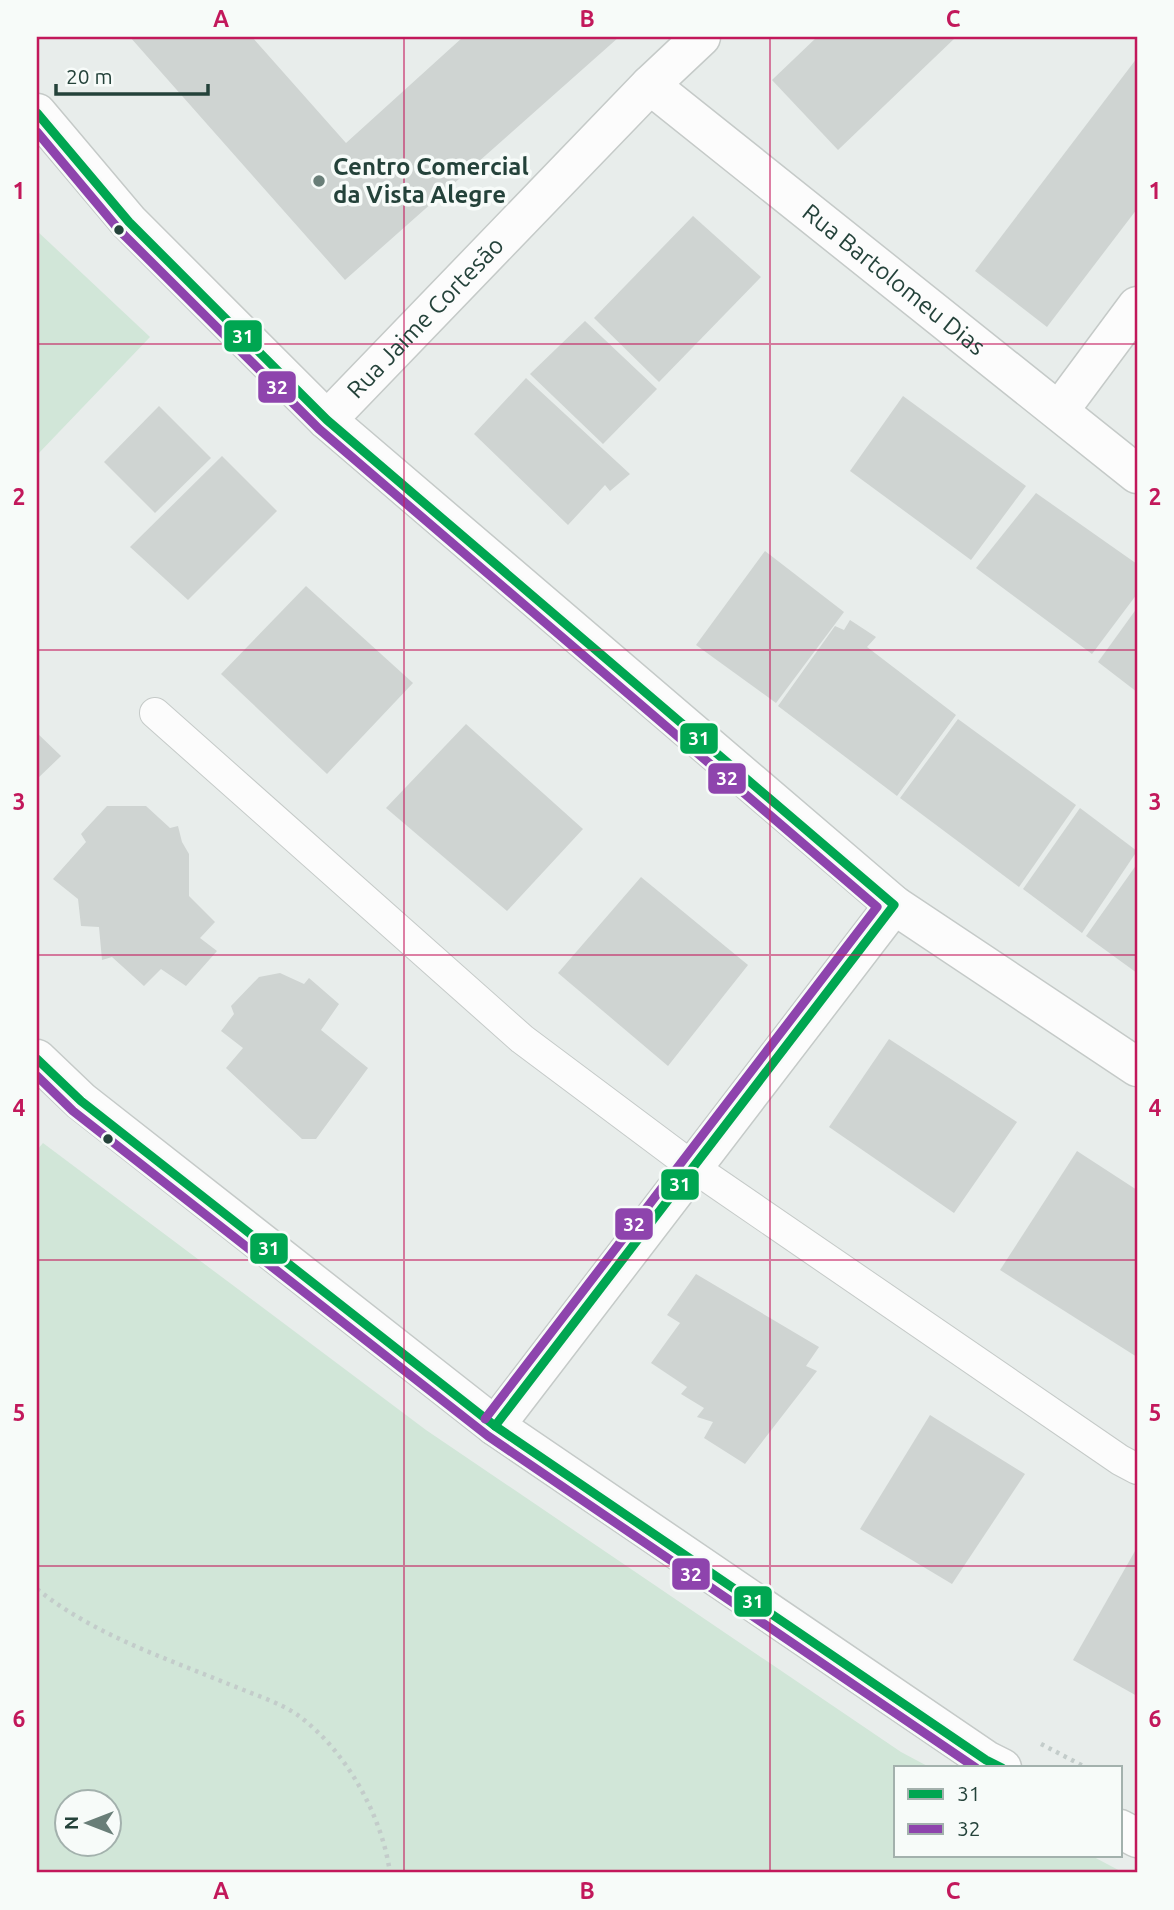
<svg xmlns="http://www.w3.org/2000/svg" width="1174" height="1910" viewBox="0 0 1174 1910" font-family="Ubuntu,sans-serif">
<style>
.green{fill:#d1e6d8;fill-rule:evenodd}
.building{fill:#cfd4d2}
.lines{fill:none;stroke-linecap:round;stroke-linejoin:round}
.service-casing{stroke:#c5cac8;stroke-width:32}
.minor-casing{stroke:#c5cac8;stroke-width:41}
.tertiary-casing{stroke:#c5cac8;stroke-width:41}
.path{stroke:#c3ccca;stroke-width:4.5;stroke-dasharray:3.5 5;stroke-linecap:butt}
.service{stroke:#fcfcfc;stroke-width:30}
.minor{stroke:#fcfcfc;stroke-width:38}
.tertiary{stroke:#fcfcfc;stroke-width:38}
.bus-1-casing{stroke:#f7fbf9;stroke-width:14}
.bus-2-casing{stroke:#f7fbf9;stroke-width:14}
.bus-1{stroke:#00a651;stroke-width:9}
.bus-2{stroke:#8e44ad;stroke-width:9}
.grid{fill:none;stroke:#c2185b;stroke-width:2;stroke-opacity:0.55}
.poi-dot{fill:#697e78;stroke:#f7fbf9;stroke-width:2.5}
.bus-dot{fill:#24423a;stroke:#f7fbf9;stroke-width:2.5}
.labels{text-anchor:middle;stroke-width:7;stroke-linejoin:round;paint-order:stroke}
.poi-label{font-size:24px;font-weight:bold;fill:#24423a;stroke:#f7fbf9;text-anchor:start}
.street-label{font-size:24px;fill:#24423a;stroke:#f7fbf9}
.line-badge{stroke:#f7fbf9;stroke-width:2.5}
.badge-label{font-size:19px;text-anchor:middle;font-weight:bold;fill:#fff}
.neatline{fill:none;stroke:#c2185b;stroke-width:2.5}
.grid-label{font-size:23px;text-anchor:middle;font-weight:bold;fill:#c2185b}
</style>
<rect width="100%" height="100%" fill="#e8edeb"/>
<g class="green">
<polygon points="37,231 150,337 37,455"/>
<path d="M43,1143l383,287 475,322 30,16h-35v88h196l32,17h-1087v-723zM66,1801h42v42h-42z"/>
</g>
<g class="building">
<polygon points="130,37 252,37 346,143 463,37 619,37 345,280"/>
<polygon points="817,37 956,37 838,150 772,80"/>
<polygon points="1137,58 1137,209 1047,327 975,271"/>
<polygon points="693,216 761,277 659,382 594,318"/>
<polygon points="585,321 657,389 603,444 530,374"/>
<polygon points="526,378 630,474 610,491 605,485 568,525 474,434"/>
<polygon points="903,396 1026,486 971,560 850,471"/>
<polygon points="159,406 211,458 155,513 104,462"/>
<polygon points="222,456 277,511 188,600 130,547"/>
<polygon points="1036,493 1137,564 1137,594 1092,654 976,568"/>
<polygon points="765,551 844,612 776,703 696,645"/>
<polygon points="306,586 413,683 327,774 221,674"/>
<polygon points="1137,608 1137,692 1098,662"/>
<polygon points="850,620 876,637 867,647 956,715 897,796 778,706 835,626 844,630"/>
<polygon points="958,719 1076,805 1019,887 900,798"/>
<polygon points="466,724 583,829 507,911 386,808"/>
<polygon points="37,733 61,756 37,779"/>
<polygon points="107,806 146,806 170,828 178,826 182,842 189,854 189,896 215,922 200,938 217,951 186,986 161,969 144,986 112,957 102,960 99,927 81,926 78,899 53,879 86,842 81,834"/>
<polygon points="1080,808 1137,851 1082,933 1023,889"/>
<polygon points="1137,864 1137,973 1086,936"/>
<polygon points="641,877 748,965 668,1066 558,973"/>
<polygon points="280,973 304,984 309,978 339,1004 321,1030 368,1068 316,1139 302,1139 226,1068 243,1048 221,1031 234,1014 231,1006 259,977"/>
<polygon points="889,1039 1017,1122 954,1213 829,1127"/>
<polygon points="1077,1151 1137,1190 1137,1357 1000,1270"/>
<polygon points="696,1274 819,1347 806,1366 817,1371 745,1464 704,1438 713,1422 697,1417 704,1408 681,1394 687,1387 651,1363 680,1323 667,1315"/>
<polygon points="930,1415 1025,1474 952,1584 860,1529"/>
<polygon points="1135,1551 1137,1552 1137,1696 1073,1660"/>
</g>
<g class="lines">
<g class="service-casing">
<polyline id="service" points="155,713 522,1039 693,1167 1120,1460 1137,1469"/>
</g>
<g class="minor-casing">
<g id="minor">
<path id="s1" d="M650,85l487,389"/>
<polyline points="37,113 129,222 327,420 894,905 1137,1067"/>
<polyline points="1059,411 1137,306"/>
<path id="s2" d="M327,420l323,-335 51,-48"/>
<polyline points="495,1426 894,905"/>
</g>
</g>
<g class="tertiary-casing">
<g id="tertiary">
<polyline points="37,1059 81,1101 495,1426 986,1760 1002,1768"/>
<polyline points="1120,1829 1137,1838"/>
</g>
</g>
<g class="path">
<path d="M37,1589c56,45 123,67 189,94 21,9 56,20 73,33 47,35 83,99 91,157"/>
<polyline points="1041,1744 1087,1768"/>
</g>
<use href="#service" class="service"/>
<use href="#minor" class="minor"/>
<use href="#tertiary" class="tertiary"/>
<g class="bus-1-casing">
<g id="bus-1">
<polyline points="37,113 129,222 327,420 894,905 495,1426"/>
<polyline points="37,1059 81,1101 495,1426 986,1760 1002,1768"/>
</g>
</g>
<g class="bus-2-casing">
<g id="bus-2">
<polyline points="37,132 120,231 319,429 877,907 485,1419"/>
<polyline points="37,1076 73,1111 488,1436 976,1768"/>
</g>
</g>
<use href="#bus-1" class="bus-1"/>
<use href="#bus-2" class="bus-2"/>
</g>
<path class="grid" d="M404,37v1836M770,37v1836M37,344h1100M37,650h1100M37,955h1100M37,1260h1100M37,1566h1100"/>
<circle class="poi-dot" cx="319" cy="181" r="7"/>
<g class="bus-dot">
<circle cx="119" cy="230" r="6"/>
<circle cx="108" cy="1139" r="6"/>
</g>
<g class="labels">
<g class="poi-label">
<text x="333" y="175">Centro Comercial<tspan x="333" dy="28">da Vista Alegre</tspan></text>
</g>
<g class="street-label">
<text dy="8" stroke="none"><textPath href="#s1" startOffset="312">Rua Bartolomeu Dias</textPath></text>
<text dy="8" stroke="none"><textPath href="#s2" startOffset="142">Rua Jaime Cortesão</textPath></text>
</g>
</g>
<g class="line-badge">
<rect x="223" y="319" width="40" height="34" rx="7" fill="#00a651"/>
<rect x="257" y="370" width="40" height="34" rx="7" fill="#8e44ad"/>
<rect x="679" y="722" width="40" height="33" rx="7" fill="#00a651"/>
<rect x="707" y="762" width="40" height="33" rx="7" fill="#8e44ad"/>
<rect x="660" y="1168" width="40" height="33" rx="7" fill="#00a651"/>
<rect x="614" y="1207" width="40" height="34" rx="7" fill="#8e44ad"/>
<rect x="249" y="1232" width="40" height="33" rx="7" fill="#00a651"/>
<rect x="671" y="1557" width="40" height="34" rx="7" fill="#8e44ad"/>
<rect x="733" y="1585" width="40" height="33" rx="7" fill="#00a651"/>
</g>
<g class="badge-label">
<text x="243" y="343">31</text>
<text x="277" y="394">32</text>
<text x="699" y="745">31</text>
<text x="727" y="785">32</text>
<text x="680" y="1191">31</text>
<text x="634" y="1231">32</text>
<text x="269" y="1255">31</text>
<text x="691" y="1581">32</text>
<text x="753" y="1608">31</text>
</g>
<rect width="1174" height="1910" fill="none" stroke="#f7fbf9" stroke-width="77"/>
<rect x="894" y="1766" width="228" height="91" fill="#f7fbf9" stroke="#a3b1ad" stroke-width="2"/>
<rect x="908" y="1789" width="35" height="10" fill="#00a651" stroke="#a3b1ad" stroke-width="2"/>
<text x="957" y="1801" font-size="21" fill="#24423a">31</text>
<rect x="908" y="1824" width="35" height="10" fill="#8e44ad" stroke="#a3b1ad" stroke-width="2"/>
<text x="957" y="1836" font-size="21" fill="#24423a">32</text>
<g transform="translate(88 1823) rotate(270)"><circle r="33" fill="#f7fbf9" stroke="#a3b1ad" stroke-width="2"/>
<path d="M0-5L12 26L0 18L-12 26Z" fill="#697e78"/>
<text y="-10" font-size="19" font-weight="bold" text-anchor="middle" fill="#24423a">N</text>
</g>
<path d="M56 84v10h152v-10" fill="none" stroke="#24423a" stroke-width="3.5"/>
<text x="66" y="84" font-size="21" fill="#24423a" stroke="#f7fbf9" stroke-width="5" paint-order="stroke">20 m</text>
<rect x="38" y="38" width="1098" height="1833" class="neatline"/>
<g class="grid-label">
<text x="221" y="27">A</text>
<text x="587" y="27">B</text>
<text x="953" y="27">C</text>
<text x="19" y="199">1</text>
<text x="1155" y="199">1</text>
<text x="19" y="505">2</text>
<text x="1155" y="505">2</text>
<text x="19" y="810">3</text>
<text x="1155" y="810">3</text>
<text x="19" y="1116">4</text>
<text x="1155" y="1116">4</text>
<text x="19" y="1421">5</text>
<text x="1155" y="1421">5</text>
<text x="19" y="1727">6</text>
<text x="1155" y="1727">6</text>
<text x="221" y="1899">A</text>
<text x="587" y="1899">B</text>
<text x="953" y="1899">C</text>
</g>
</svg>
